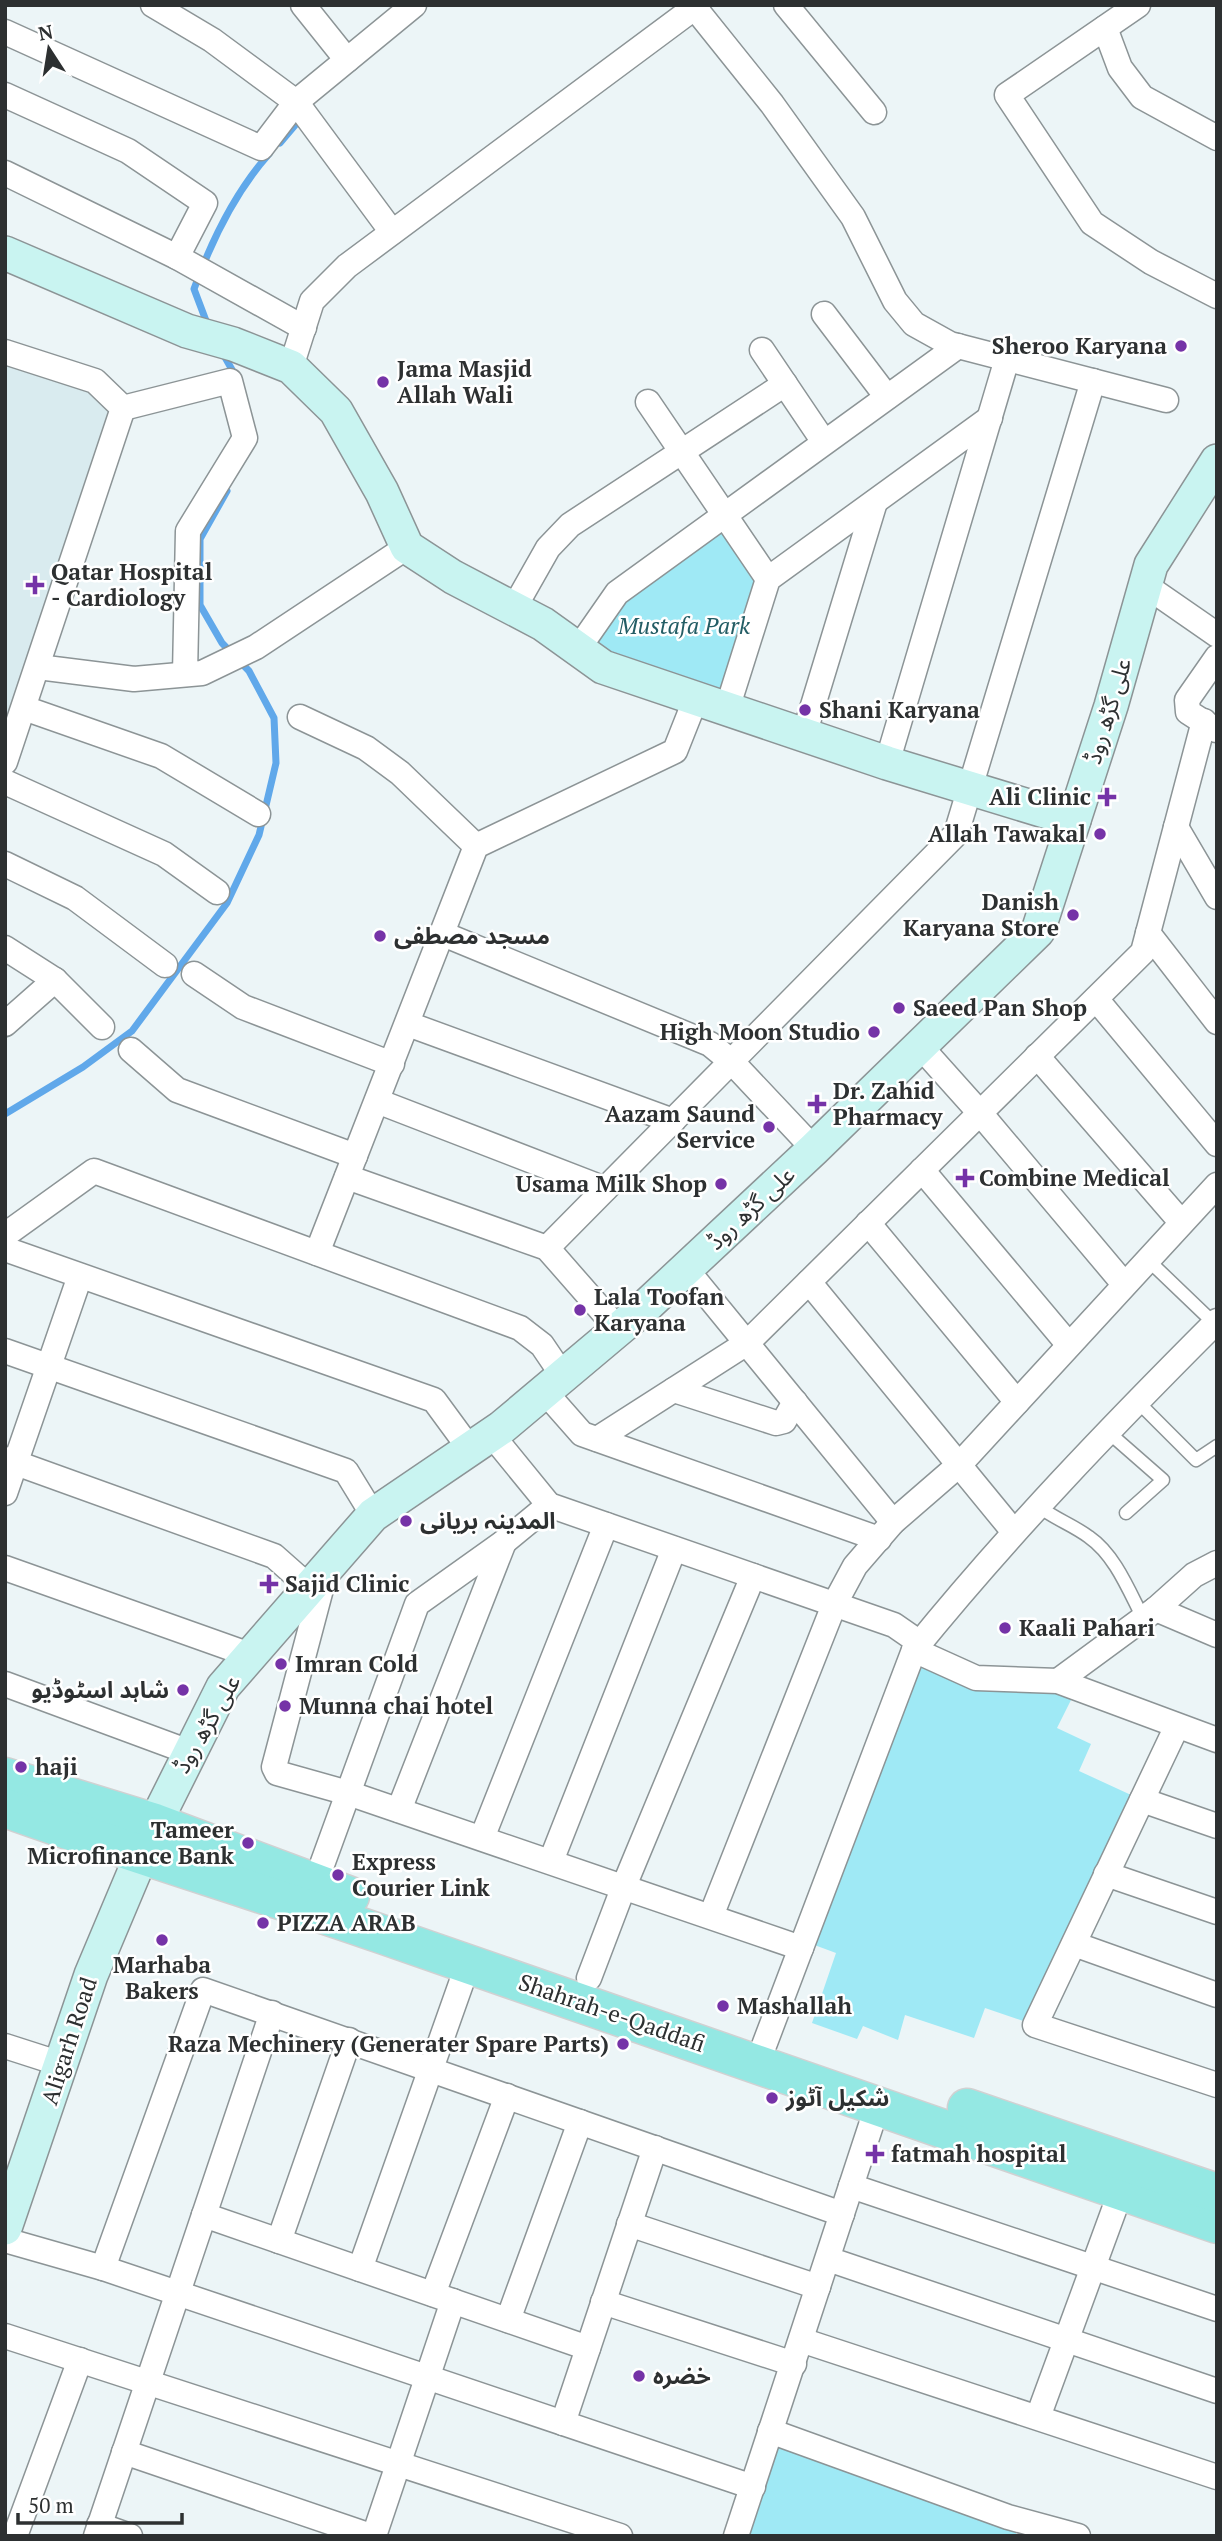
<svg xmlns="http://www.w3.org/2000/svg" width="1222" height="2541" viewBox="0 0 1222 2541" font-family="'PT Serif','Noto Sans Arabic',serif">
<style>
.built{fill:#d9ebef}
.green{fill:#9fe9f5}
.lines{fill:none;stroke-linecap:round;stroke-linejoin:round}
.stream{stroke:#60a8ea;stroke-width:7}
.lane-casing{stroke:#8c9496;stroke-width:15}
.street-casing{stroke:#8c9496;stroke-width:27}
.secondary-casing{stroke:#8c9496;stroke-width:36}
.primary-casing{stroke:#d1d1d2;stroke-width:41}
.lane{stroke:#fff;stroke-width:12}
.street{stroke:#fff;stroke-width:24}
.secondary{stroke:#c9f4f1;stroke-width:33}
.primary{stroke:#94e8e3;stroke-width:38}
.poi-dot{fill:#7533a7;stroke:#fff;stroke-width:2.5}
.labels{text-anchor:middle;stroke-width:5;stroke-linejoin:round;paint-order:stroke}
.poi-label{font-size:23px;font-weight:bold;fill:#2d3031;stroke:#fff;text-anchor:start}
.park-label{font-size:23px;font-style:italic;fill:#235d65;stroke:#fff}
.street-label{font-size:23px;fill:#2d3031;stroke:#fff}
</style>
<rect width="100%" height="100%" fill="#ecf5f7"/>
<polygon class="built" points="5,352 95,381 123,408 5,761"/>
<g class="green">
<polygon points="724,514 768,579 727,709 578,649 617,593"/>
<polygon points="916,1663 1056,1690 1072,1698 1057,1728 1091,1744 1079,1771 1142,1800 1035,2025 985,2008 974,2038 905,2015 898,2040 863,2026 857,2039 812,2023 836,1953 809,1943"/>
<polygon points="770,2431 1019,2526 1015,2536 735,2536"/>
</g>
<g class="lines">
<g class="stream">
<polyline points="280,143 302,117"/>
<path d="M208,326l-14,-37c17,-47 42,-98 75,-135"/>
<polyline points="222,352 235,375"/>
<polyline points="5,1114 83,1067 132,1031 227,903 259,835 276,763 274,718 249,671 222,643 200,605 200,539 227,491"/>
</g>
<g class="lane-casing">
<g id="lane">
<polyline points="1147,1259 1217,1326"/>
<polyline points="1137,1401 1196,1460 1217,1446"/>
<polyline points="1107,1431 1163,1480 1126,1513"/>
<path d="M1038,1506c17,13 35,19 51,31 26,18 40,54 54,81"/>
</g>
</g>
<g class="street-casing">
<g id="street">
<polyline points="153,5 212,40 296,102 392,232"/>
<polyline points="303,5 347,60"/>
<polyline points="786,5 874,112"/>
<polyline points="1138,5 1007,95 1092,223 1151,262 1217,296"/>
<polyline points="695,8 772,104 853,217 895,301 914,324 950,344 1166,400"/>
<polyline points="1105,28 1120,68 1142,97 1217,138"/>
<polyline points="5,32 261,148 296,102 414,5"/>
<polyline points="5,95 128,151 205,203 177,257"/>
<polyline points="5,173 177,257 304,328"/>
<polyline points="824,314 887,397"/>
<polyline points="762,350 824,442"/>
<polyline points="5,352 95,381 123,408 5,762"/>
<polyline points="291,367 312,301 347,266 698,5"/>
<polyline points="648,402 768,579"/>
<polyline points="123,408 230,381 245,438 188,531 185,674"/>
<polyline points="1145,585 1217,635"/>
<polyline points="514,608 548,548 570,525 785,384"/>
<polyline points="578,649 617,593 958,346"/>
<polyline points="38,667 134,679 202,673 256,647 407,547"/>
<polyline points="24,708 161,756 258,814"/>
<polyline points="727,709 768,579 990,418"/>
<polyline points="300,717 366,748 400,773 476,846"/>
<polyline points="1216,730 1188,712 1187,700 1217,657"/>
<polyline points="804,735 875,502"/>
<polyline points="887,763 1007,359"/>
<polyline points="5,782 164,854 217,892"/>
<polyline points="1176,827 1217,897"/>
<polyline points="5,864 75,898 165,965"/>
<polyline points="1148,933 1217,1022"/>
<polyline points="443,934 710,1044 732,1062 814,1149"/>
<polyline points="5,948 55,980 102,1027"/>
<polyline points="194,974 243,1007 392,1064"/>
<polyline points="1096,999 1217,1144"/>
<polyline points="5,1024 55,980"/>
<polyline points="408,1024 673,1121"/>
<polyline points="920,1046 980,1113 1124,1284"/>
<polyline points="131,1050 177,1090 355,1156"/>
<polyline points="1037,1056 1181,1222"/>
<polyline points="377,1101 605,1189"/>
<polyline points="922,1170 1069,1345"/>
<polyline points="347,1177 547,1248 618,1329"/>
<polyline points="868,1223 1017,1402"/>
<polyline points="5,1235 94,1171 520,1328 542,1345 563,1376"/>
<polyline points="547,1248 956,834 1093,381"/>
<polyline points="5,1249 434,1400 470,1449"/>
<polyline points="317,1253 476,846 675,751 696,698"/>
<polyline points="686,1269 893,1522"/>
<polyline points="809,1282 1014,1532"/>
<polyline points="5,1351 346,1471 373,1515"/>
<polyline points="674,1390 776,1423 784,1421 795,1402"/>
<polyline points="545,1392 582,1434 879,1539"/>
<polyline points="491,1434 549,1505 894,1625 920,1643"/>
<polyline points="597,1439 747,1343 1143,952 1204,721"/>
<polyline points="5,1459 274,1556 309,1587"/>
<polyline points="5,1493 80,1276"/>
<polyline points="5,1568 250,1655"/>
<polyline points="325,1574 274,1767 277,1773 348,1793 801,1948"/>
<polyline points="1156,1609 1217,1635"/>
<polyline points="914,1650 976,1678 1058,1681 1217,1740"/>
<polyline points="1058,1681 1156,1609 1194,1575 1217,1563"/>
<polyline points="5,1684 189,1752"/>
<polyline points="1177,1726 1035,2025 1217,2085"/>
<polyline points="1142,1800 1217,1826"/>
<polyline points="399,1810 504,1542"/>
<polyline points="482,1838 606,1525"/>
<polyline points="551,1861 674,1549"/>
<polyline points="1106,1874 1217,1912"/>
<polyline points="315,1884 417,1604 504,1542 549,1505"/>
<polyline points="711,1916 834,1605 855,1566 893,1522 960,1464 1217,1185"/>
<polyline points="1074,1944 1217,1995"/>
<polyline points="589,1978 624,1886 753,1576"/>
<polyline points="5,2046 61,2064"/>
<path d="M757,2064l157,-414c94,-116 197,-223 303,-329"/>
<polyline points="851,2186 1217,2309"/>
<polyline points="204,2215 588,2348"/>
<polyline points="629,2224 818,2287"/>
<polyline points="5,2240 103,2268 753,2487"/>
<polyline points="279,2241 349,2040"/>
<polyline points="828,2259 1217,2391"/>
<polyline points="103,2268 203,1990 842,2214"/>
<polyline points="360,2269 468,1964"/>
<polyline points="433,2294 507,2096"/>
<polyline points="603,2302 794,2364"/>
<polyline points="508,2320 580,2122"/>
<polyline points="5,2336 620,2536"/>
<polyline points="801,2340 1217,2477"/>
<polyline points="1038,2417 1121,2191"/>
<polyline points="563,2423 655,2148"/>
<polyline points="770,2431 1008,2517 1078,2536"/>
<polyline points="124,2452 371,2536"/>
<polyline points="99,2525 130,2536"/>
<polyline points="15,2536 80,2360"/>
<polyline points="96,2536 272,2013"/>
<polyline points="374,2536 453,2301"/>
<polyline points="736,2536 878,2104"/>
</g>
</g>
<g class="secondary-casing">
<g id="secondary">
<polyline points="5,253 187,331 233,344 291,367 336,411 382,492 407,547 453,577 543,624 603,667 887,763 1074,820"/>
<polyline points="5,2228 91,1975 155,1823 223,1687 373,1515 501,1428 645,1307 814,1149 1038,931 1111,706 1151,565 1217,461"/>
</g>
</g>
<g class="primary-casing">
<g id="primary">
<polyline points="5,1777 155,1823 350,1896"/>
<path d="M5,1808c125,45 253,83 379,127 278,95 555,193 833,289"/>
<polyline points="967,2108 1217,2193"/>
</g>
</g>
<use href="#lane" class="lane"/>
<use href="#street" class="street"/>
<use href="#secondary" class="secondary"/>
<use href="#primary" class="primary"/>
</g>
<g class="poi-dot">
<circle cx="1181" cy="346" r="7"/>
<circle cx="383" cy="382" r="7"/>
<path d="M31.5 574.5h7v7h7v7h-7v7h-7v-7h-7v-7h7z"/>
<circle cx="805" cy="710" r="7"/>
<path d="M1103.5 786.5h7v7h7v7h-7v7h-7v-7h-7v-7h7z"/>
<circle cx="1100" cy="834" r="7"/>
<circle cx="1073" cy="915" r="7"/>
<circle cx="380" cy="936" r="7"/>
<circle cx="899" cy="1008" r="7"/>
<circle cx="874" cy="1032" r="7"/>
<path d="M813.5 1093.5h7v7h7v7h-7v7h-7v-7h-7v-7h7z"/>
<circle cx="769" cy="1127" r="7"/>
<path d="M961.5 1167.5h7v7h7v7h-7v7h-7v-7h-7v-7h7z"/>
<circle cx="721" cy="1184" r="7"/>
<circle cx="580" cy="1310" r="7"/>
<circle cx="406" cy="1521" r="7"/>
<path d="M265.5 1573.5h7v7h7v7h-7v7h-7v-7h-7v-7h7z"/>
<circle cx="1005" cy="1628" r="7"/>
<circle cx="281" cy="1664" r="7"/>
<circle cx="183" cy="1690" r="7"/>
<circle cx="285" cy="1706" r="7"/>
<circle cx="21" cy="1767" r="7"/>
<circle cx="248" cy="1843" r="7"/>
<circle cx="338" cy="1875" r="7"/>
<circle cx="263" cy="1923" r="7"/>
<circle cx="162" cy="1940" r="7"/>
<circle cx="723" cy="2006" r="7"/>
<circle cx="623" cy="2044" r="7"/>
<circle cx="772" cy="2098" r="7"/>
<path d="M871.5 2143.5h7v7h7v7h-7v7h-7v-7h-7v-7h7z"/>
<circle cx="639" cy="2376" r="7"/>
</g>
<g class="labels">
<g class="poi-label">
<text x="1167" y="354" text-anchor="end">Sheroo Karyana</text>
<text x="397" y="377">Jama Masjid<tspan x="397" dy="26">Allah Wali</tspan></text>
<text x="51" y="580">Qatar Hospital<tspan x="51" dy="26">- Cardiology</tspan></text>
<text x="819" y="718">Shani Karyana</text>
<text x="1091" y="805" text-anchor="end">Ali Clinic</text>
<text x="1086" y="842" text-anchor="end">Allah Tawakal</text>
<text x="1059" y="910" text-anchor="end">Danish<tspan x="1059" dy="26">Karyana Store</tspan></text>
<text x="394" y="944">مسجد مصطفی</text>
<text x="913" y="1016">Saeed Pan Shop</text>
<text x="860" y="1040" text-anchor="end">High Moon Studio</text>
<text x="833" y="1099">Dr. Zahid<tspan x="833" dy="26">Pharmacy</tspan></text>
<text x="755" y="1122" text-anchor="end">Aazam Saund<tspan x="755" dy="26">Service</tspan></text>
<text x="979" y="1186">Combine Medical</text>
<text x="707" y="1192" text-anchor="end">Usama Milk Shop</text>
<text x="594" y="1305">Lala Toofan<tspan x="594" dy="26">Karyana</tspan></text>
<text x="420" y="1529">المدینہ بریانی</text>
<text x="285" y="1592">Sajid Clinic</text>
<text x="1019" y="1636">Kaali Pahari</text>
<text x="295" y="1672">Imran Cold</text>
<text x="169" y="1698" text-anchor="end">شاہد اسٹوڈیو</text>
<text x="299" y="1714">Munna chai hotel</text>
<text x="35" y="1775">haji</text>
<text x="234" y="1838" text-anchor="end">Tameer<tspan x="234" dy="26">Microfinance Bank</tspan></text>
<text x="352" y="1870">Express<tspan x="352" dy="26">Courier Link</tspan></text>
<text x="277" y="1931">PIZZA ARAB</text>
<text x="162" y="1973" text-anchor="middle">Marhaba<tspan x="162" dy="26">Bakers</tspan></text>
<text x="737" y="2014">Mashallah</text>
<text x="609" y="2052" text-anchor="end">Raza Mechinery (Generater Spare Parts)</text>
<text x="786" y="2106">شکیل آٹوز</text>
<text x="891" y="2162">fatmah hospital</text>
<text x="653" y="2384">خضرہ</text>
</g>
<g class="park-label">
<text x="684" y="634">Mustafa Park</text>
</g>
<g class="street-label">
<text transform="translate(1108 711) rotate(-73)" y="8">علی گڑھ روڈ</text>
<text transform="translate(751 1208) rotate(-43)" y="8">علی گڑھ روڈ</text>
<text transform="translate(207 1724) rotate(-60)" y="8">علی گڑھ روڈ</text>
<text transform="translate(612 2013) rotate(19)" y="8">Shahrah-e-Qaddafi</text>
<text transform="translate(69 2041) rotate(-72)" y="8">Aligarh Road</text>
</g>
</g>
<rect width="1222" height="2541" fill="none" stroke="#2d3031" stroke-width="14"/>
<g transform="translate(49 49) rotate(348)" stroke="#ffffff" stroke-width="5" paint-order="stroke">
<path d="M0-5L12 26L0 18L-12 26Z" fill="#2d3031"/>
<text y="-10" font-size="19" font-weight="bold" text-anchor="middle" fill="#2d3031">N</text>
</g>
<path d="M18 2513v10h164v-10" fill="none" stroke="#2d3031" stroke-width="3.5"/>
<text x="28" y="2513" font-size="21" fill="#2d3031" stroke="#ffffff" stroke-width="5" paint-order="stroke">50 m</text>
</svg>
